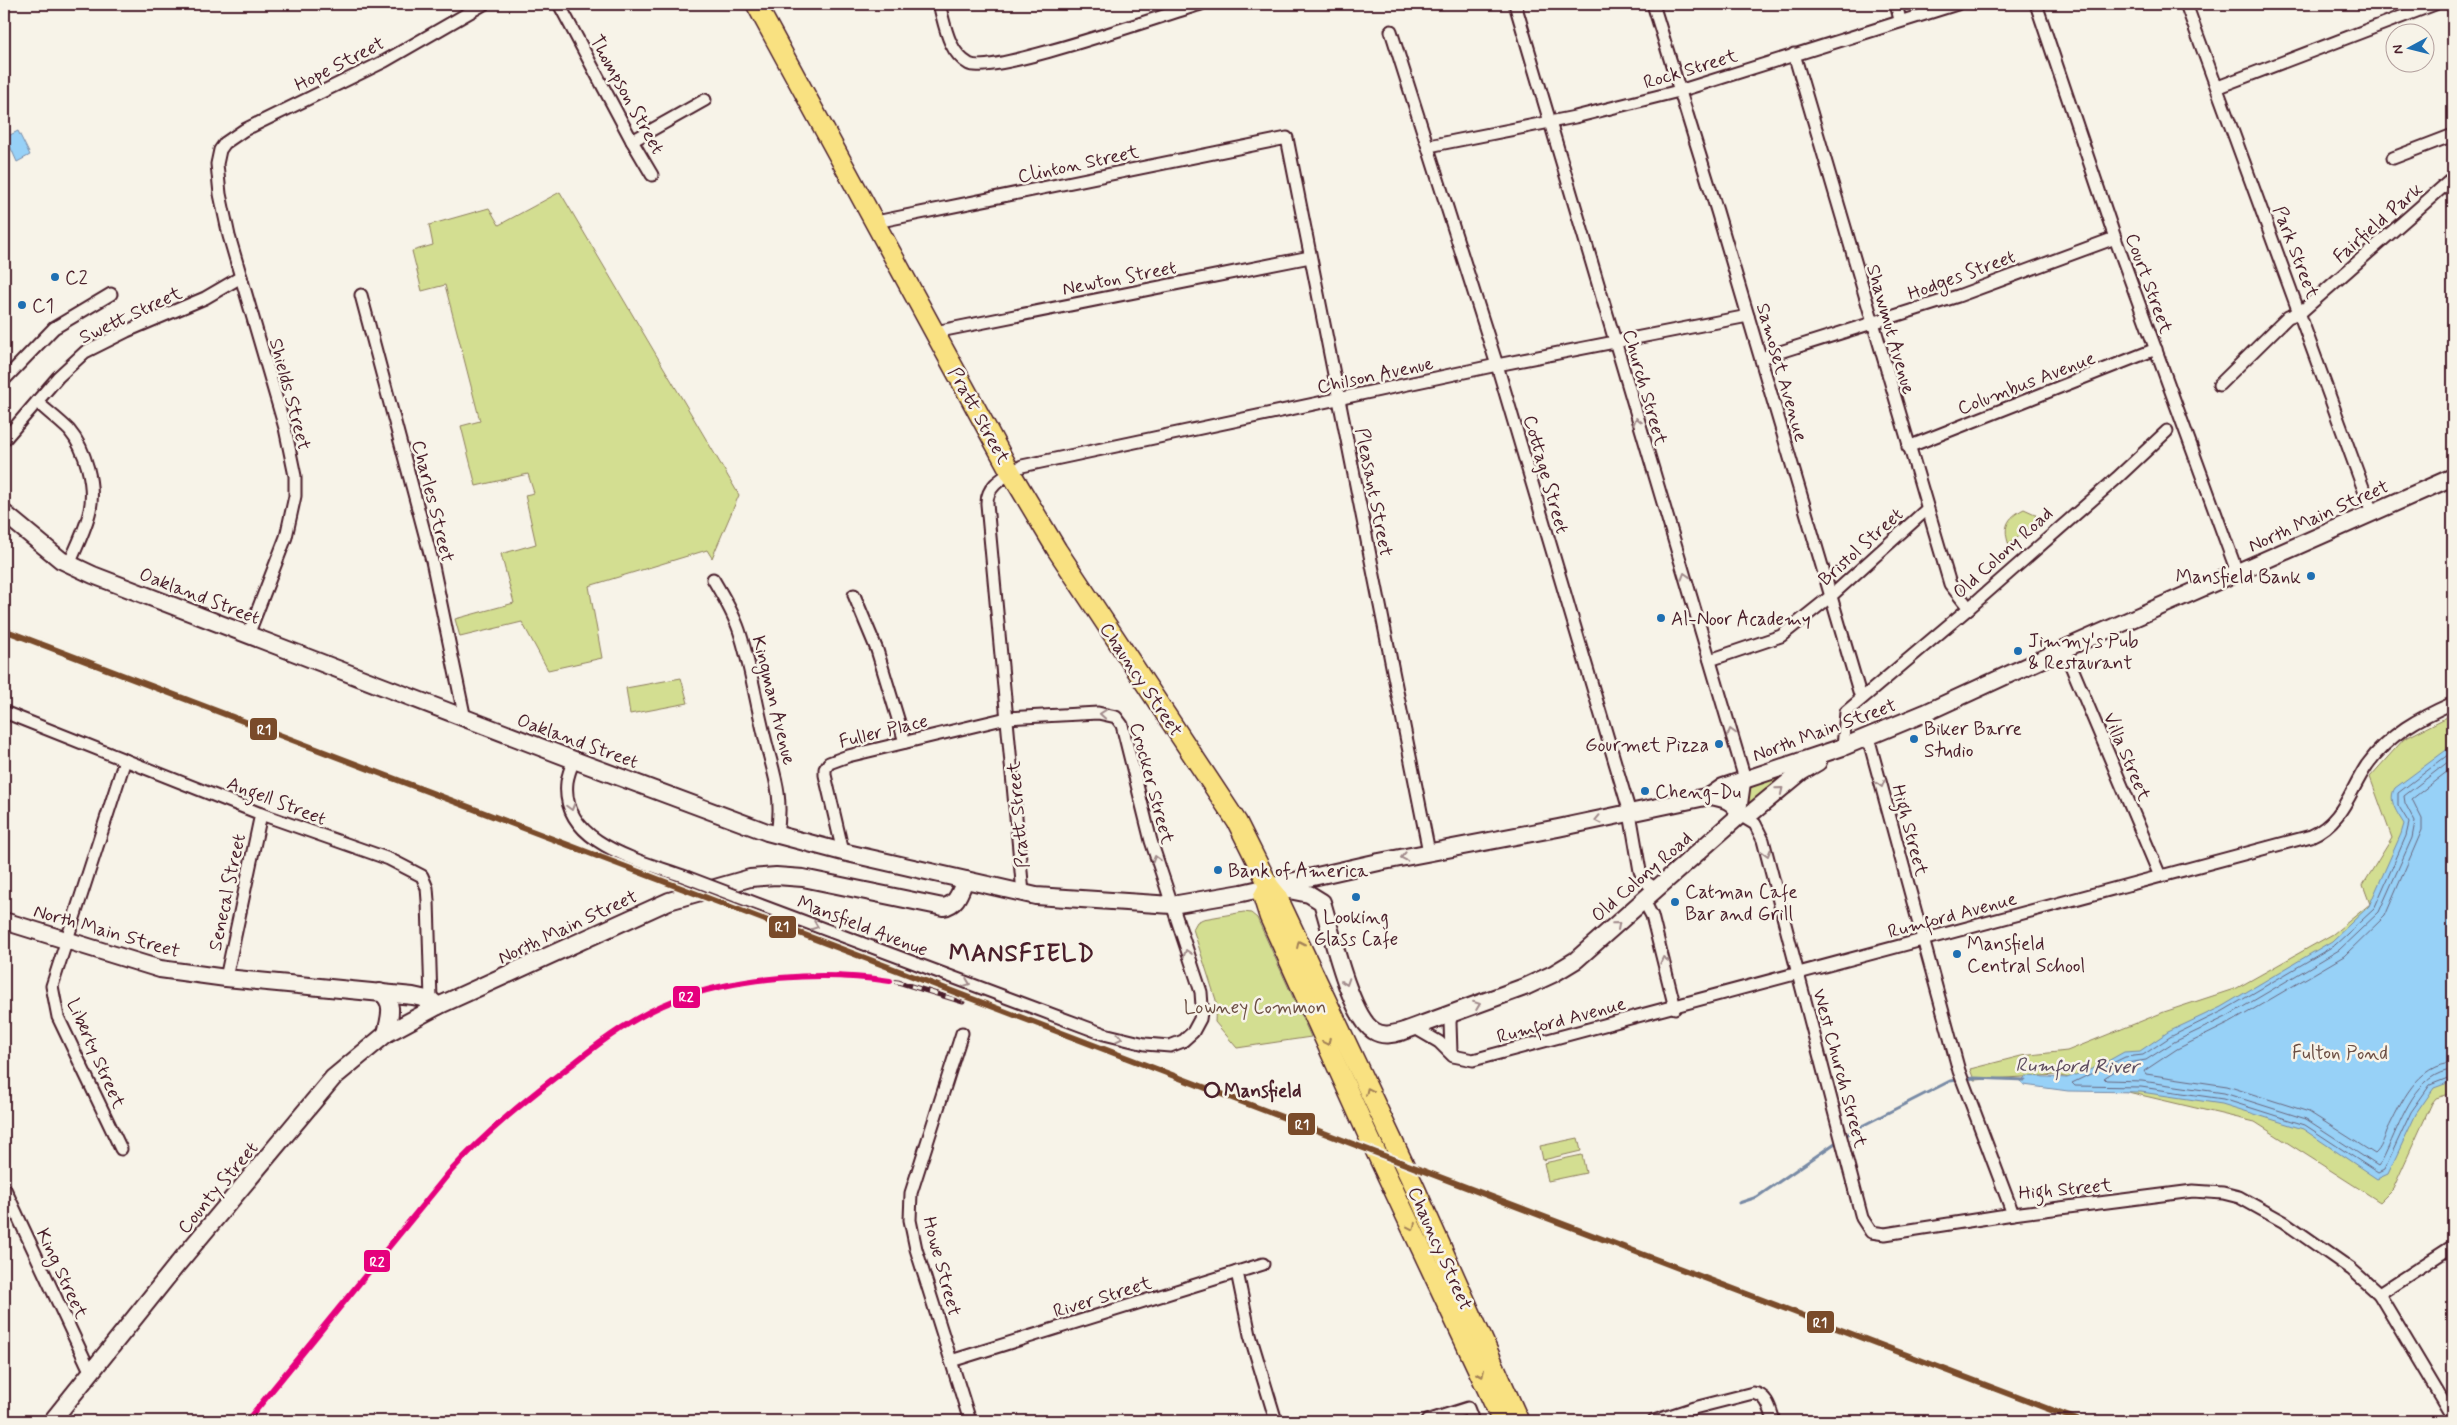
<svg xmlns="http://www.w3.org/2000/svg" width="2457" height="1425" viewBox="0 0 2457 1425" font-family="Mynerve,sans-serif">
<style>
.green{fill:#d3de91;stroke:#8e7e5e}
.water{fill:#97d1f7;stroke:#788aa5}
.lines{fill:none;stroke-linecap:round;stroke-linejoin:round}
.shore{stroke:#69667d;stroke-width:1}
.stream{stroke:#788aa5;stroke-width:3}
.street-casing{stroke:#4a1f2b;stroke-width:15}
.secondary-casing{stroke:#4a1f2b;stroke-width:20}
.primary-casing{stroke:#4a1f2b;stroke-width:22}
.street{stroke:#f7f3e8;stroke-width:11}
.secondary{stroke:#f7f3e8;stroke-width:16}
.primary{stroke:#f9e181;stroke-width:19}
.rail-casing{stroke:#4a1f2b;stroke-width:5}
.rail{stroke:#f7f3e8;stroke-width:3;stroke-dasharray:9;stroke-linecap:butt}
.street-bridge-casing{stroke:#4a1f2b;stroke-width:15;stroke-linecap:butt}
.street-bridge{stroke:#f7f3e8;stroke-width:11}
.rail-1-casing{stroke:#f7f3e8;stroke-width:10}
.rail-2-casing{stroke:#f7f3e8;stroke-width:10}
.rail-1{stroke:#7a4b2a;stroke-width:6}
.rail-2{stroke:#e5007d;stroke-width:6}
.oneway{stroke:#a0898a}
.oneway2{stroke:#a28056}
.poi-dot{fill:#1f6fb2;stroke:#f7f3e8;stroke-width:2}
.stop-dot{fill:#f7f3e8;stroke:#4a1f2b;stroke-width:2.5}
.labels{text-anchor:middle;stroke-width:5;stroke-linejoin:round;paint-order:stroke}
.street-label{font-size:19px;fill:#4a1f2b;stroke:#f7f3e8}
.poi-label{font-size:19px;fill:#4a1f2b;stroke:#f7f3e8;text-anchor:start}
.park-label{font-size:19px;fill:#6c4f44;stroke:#f7f3e8}
.stop-label{font-size:19px;font-weight:bold;fill:#4a1f2b;stroke:#f7f3e8;text-anchor:start}
.water-label{font-size:20px;font-style:italic;fill:#5d4c5e;stroke:#f7f3e8}
.district-label{font-size:24px;font-weight:bold;letter-spacing:1px;fill:#4a1f2b;stroke:#f7f3e8}
.line-badge{stroke:#f7f3e8;stroke-width:2}
.badge-label{font-size:14px;text-anchor:middle;font-weight:bold;fill:#fff}
</style>
<rect width="100%" height="100%" fill="#f7f3e8"/>
<filter id="ink" filterUnits="userSpaceOnUse"><feTurbulence type="fractalNoise" baseFrequency=".02" numOctaves="2"/><feDisplacementMap in="SourceGraphic" scale="10" xChannelSelector="R" yChannelSelector="G"/><feConvolveMatrix kernelMatrix="1 2 1 2 8 2 1 2 1" color-interpolation-filters="sRGB"/></filter>
<g filter="url(#ink)">
<g class="green">
<polygon points="560,192 739,495 712,558 707,550 589,586 602,658 548,670 522,622 460,637 455,619 514,603 501,554 536,544 525,495 534,493 528,474 476,486 461,426 480,421 445,285 422,291 412,251 433,245 429,225 489,208 499,225"/>
<path d="M2024,509l11,5 2,7 -28,24c-6,-17 -3,-27 15,-36z"/>
<polygon points="681,678 688,703 630,714 626,688"/>
<polygon points="2453,714 2453,1093 2436,1098 2432,1103 2393,1189 2380,1202 2255,1122 2056,1075 1974,1080 1970,1069 2021,1056 2067,1051 2164,1012 2237,988 2333,934 2370,904 2363,885 2392,838 2370,777 2404,739"/>
<polygon points="1792,768 1746,814 1750,783"/>
<polygon points="1244,912 1251,913 1257,918 1311,1037 1237,1048 1215,1022 1216,1000 1193,929 1197,922 1203,919"/>
<polygon points="1578,1138 1581,1151 1543,1160 1540,1146"/>
<polygon points="1582,1155 1586,1173 1548,1181 1544,1163"/>
</g>
<g class="water">
<polygon points="18,131 30,155 17,162 6,137"/>
<path d="M2453,745v336l-19,7 -18,26 -28,60 -11,5 -74,-50 -81,-25 -81,-12 -73,-1 -44,-6 -3,-4 5,-5 41,2 30,-11 27,-15 16,-1 28,-19 53,-25 111,-66 37,-35 32,-72 3,-10c-6,-10 -17,-24 -9,-36z"/>
</g>
<g class="lines">
<g class="shore">
<polyline points="2453,751 2398,793 2398,805 2409,823 2406,836 2374,909 2335,945 2223,1011 2170,1037 2143,1055 2125,1057 2072,1083 2075,1086 2141,1087 2223,1099 2305,1125 2378,1173 2384,1170 2411,1112 2430,1085 2453,1076"/>
<path d="M2453,758l-49,38 1,7 10,19 -3,16 -33,74 -40,38 -113,67 -52,25 -28,18 -19,3 -23,15 2,2 36,1 82,12 82,26 72,47c5,-5 8,-14 11,-20 13,-28 28,-74 64,-76"/>
<path d="M2453,767l-41,32 10,20v11l-37,86 -41,40 -114,67 -53,26 -33,22 2,3 81,12 82,26 66,42c6,-5 9,-15 12,-23 14,-28 30,-67 66,-68"/>
</g>
<polyline class="stream" points="1739,1203 1757,1197 1854,1130 1950,1081 1974,1078 2025,1080"/>
<g class="street-casing">
<g id="street">
<polyline points="559,4 632,141 652,175"/>
<path d="M939,4c6,21 9,48 30,60 22,12 197,-50 232,-60"/>
<polyline points="1515,4 1745,779 1740,815 1755,824 1763,840 1862,1218 1871,1232 1885,1234 2013,1214"/>
<polyline points="1653,4 1717,211 1861,698"/>
<polyline points="1896,4 1900,20"/>
<polyline points="2036,4 2115,238 2237,572"/>
<polyline points="2186,4 2372,512"/>
<polyline points="1391,31 1497,365 1630,813 1640,871 1646,882 1657,890"/>
<polyline points="1794,54 1950,584 1969,608"/>
<polyline points="2218,87 2435,4"/>
<polyline points="632,141 705,100"/>
<polyline points="1429,146 1575,117 1679,91 1957,4"/>
<polyline points="2393,158 2453,135"/>
<polyline points="876,222 1287,138 1429,852"/>
<polyline points="361,295 432,561 465,719"/>
<polyline points="935,332 1310,257"/>
<polyline points="1761,358 1958,296 2115,238"/>
<polyline points="4,380 54,328 111,294"/>
<polyline points="2219,385 2288,317 2301,312 2453,178"/>
<path d="M37,402c10,9 22,18 32,28 17,20 26,55 21,80 -4,19 -14,37 -21,55"/>
<polyline points="4,440 58,377 85,352 127,331 205,298 241,277"/>
<polyline points="1908,447 2156,349"/>
<path d="M713,579c10,17 20,33 26,51 11,33 16,67 24,100 9,41 21,61 14,105"/>
<polyline points="854,595 877,650 905,742"/>
<polyline points="248,635 286,537 295,496 295,476 285,428 229,236 220,194 217,164 220,150 225,143 244,130 385,61 484,4"/>
<polyline points="2064,649 2160,876"/>
<polyline points="1710,660 1781,636 1831,596 1926,510"/>
<polyline points="4,712 261,814 389,859 422,876 427,888 428,901 431,1000"/>
<polyline points="1868,737 1959,1071 2013,1214 2193,1191 2223,1193 2239,1197 2284,1222 2351,1269 2379,1294 2453,1418"/>
<polyline points="1843,747 1846,712 1969,608 2117,478 2167,431"/>
<path d="M574,760c-3,7 -6,15 -7,22 -7,62 75,79 119,95"/>
<path d="M1023,893l-36,-389c-1,-20 20,-28 35,-38l475,-101 251,-49"/>
<polyline points="736,896 1104,1034 1145,1044 1170,1046 1183,1041 1193,1032 1200,1019 1202,1006 1201,992 1151,841 1122,725 1116,717 1098,713 1007,718 848,756 829,763 825,769 825,775 843,852"/>
<polyline points="1644,901 1652,916 1675,1008"/>
<polyline points="226,978 261,814"/>
<path d="M1415,1028l24,14 14,14 20,4 838,-224c32,-14 38,-44 56,-71 22,-31 52,-47 86,-62"/>
<polyline points="962,1033 911,1193 910,1220 916,1249 970,1421"/>
<polyline points="1451,1053 1450,1022 1452,1014"/>
<polyline points="121,1149 58,1017 52,986 125,760"/>
<polyline points="4,1187 91,1373"/>
<polyline points="1237,1272 1250,1335 1276,1421"/>
<polyline points="2379,1294 2453,1246"/>
<polyline points="951,1361 1263,1264"/>
<polyline points="1427,1421 1468,1408 1473,1421"/>
<path d="M1654,1421l40,-13 59,-15c15,2 17,16 21,28"/>
</g>
</g>
<g class="secondary-casing">
<g id="secondary">
<polyline points="4,513 61,560 93,575 574,760 767,832 843,852 1036,896 1172,905 1242,893 1379,862 1558,828 1710,796 1723,787 1843,747 1925,713 2064,649 2453,477"/>
<path d="M1710,796c14,2 24,5 30,19"/>
<path d="M1279,888l30,6 13,8c9,28 28,115 52,129 9,6 19,3 30,0l123,-45 26,-12 23,-14 164,-145h9l52,-43 17,-10"/>
<polyline points="4,921 160,969 226,978 413,996 431,1000 438,1006"/>
<path d="M380,992c16,10 9,27 6,42"/>
<path d="M52,1421l124,-155 157,-188 53,-44 52,-28 231,-105 81,-23 26,-2 27,2 140,29c14,-2 17,-15 22,-27"/>
</g>
</g>
<g class="primary-casing">
<g id="primary">
<polyline points="756,4 1011,473 1057,550 1237,822 1269,886 1277,896 1415,1188 1519,1421"/>
<polyline points="1269,886 1263,897 1269,916 1367,1133 1502,1421"/>
</g>
</g>
<use href="#street" class="street"/>
<use href="#secondary" class="secondary"/>
<use href="#primary" class="primary"/>
<g class="rail-casing">
<polyline id="rail" points="247,1421 429,1196 473,1146 547,1082 631,1022 671,1001 698,992 729,984 793,977 868,978 898,982 963,1002"/>
</g>
<use href="#rail" class="rail"/>
<g class="street-bridge-casing">
<polyline id="street-bridge" points="686,877 736,896"/>
</g>
<use href="#street-bridge" class="street-bridge"/>
<g class="rail-1-casing">
<polyline id="rail-1" points="4,630 2080,1421"/>
</g>
<g class="rail-2-casing">
<path id="rail-2" d="M247,1421l202,-248c38,-42 80,-76 125,-110 30,-24 63,-48 99,-62 65,-25 149,-30 217,-20"/>
</g>
<use href="#rail-1" class="rail-1"/>
<use href="#rail-2" class="rail-2"/>
</g>
<defs><path id="oneway-chevron" d="M-2-3.5L2.5 0L-2 3.5" fill="none" stroke-width="1.6" stroke-linecap="round" stroke-linejoin="round" transform="scale(1.25)"/></defs>
<g class="oneway">
<use href="#oneway-chevron" transform="translate(1637 421) rotate(-106)"/>
<use href="#oneway-chevron" transform="translate(1685 576) rotate(-107)"/>
<use href="#oneway-chevron" transform="translate(1103 714) rotate(-175)"/>
<use href="#oneway-chevron" transform="translate(1731 732) rotate(-106)"/>
<use href="#oneway-chevron" transform="translate(1881 784) rotate(75)"/>
<use href="#oneway-chevron" transform="translate(1780 790) rotate(-39)"/>
<use href="#oneway-chevron" transform="translate(571 807) rotate(74)"/>
<use href="#oneway-chevron" transform="translate(1598 820) rotate(168)"/>
<use href="#oneway-chevron" transform="translate(1767 853) rotate(75)"/>
<use href="#oneway-chevron" transform="translate(1404 857) rotate(169)"/>
<use href="#oneway-chevron" transform="translate(1156 859) rotate(-106)"/>
<use href="#oneway-chevron" transform="translate(1617 925) rotate(-41)"/>
<use href="#oneway-chevron" transform="translate(815 926) rotate(21)"/>
<use href="#oneway-chevron" transform="translate(1187 953) rotate(-108)"/>
<use href="#oneway-chevron" transform="translate(1664 960) rotate(-104)"/>
<use href="#oneway-chevron" transform="translate(1346 982) rotate(71)"/>
<use href="#oneway-chevron" transform="translate(967 983) rotate(21)"/>
<use href="#oneway-chevron" transform="translate(1477 1005) rotate(-21)"/>
<use href="#oneway-chevron" transform="translate(1119 1038) rotate(12)"/>
</g>
<g class="oneway2">
<use href="#oneway-chevron" transform="translate(1300 944) rotate(-115)"/>
<use href="#oneway-chevron" transform="translate(1327 1042) rotate(65)"/>
<use href="#oneway-chevron" transform="translate(1369 1091) rotate(-115)"/>
<use href="#oneway-chevron" transform="translate(1412 1227) rotate(65)"/>
<use href="#oneway-chevron" transform="translate(1481 1374) rotate(65)"/>
</g>
</g>
<g class="poi-dot">
<circle cx="55" cy="277" r="5"/>
<circle cx="22" cy="305" r="5"/>
<circle cx="2311" cy="576" r="5"/>
<circle cx="1661" cy="618" r="5"/>
<circle cx="2018" cy="651" r="5"/>
<circle cx="1914" cy="739" r="5"/>
<circle cx="1719" cy="744" r="5"/>
<circle cx="1645" cy="791" r="5"/>
<circle cx="1218" cy="870" r="5"/>
<circle cx="1356" cy="897" r="5"/>
<circle cx="1675" cy="902" r="5"/>
<circle cx="1957" cy="954" r="5"/>
</g>
<circle class="stop-dot" cx="1212" cy="1090" r="7"/>
<g class="labels">
<g class="street-label">
<text transform="translate(339 63) rotate(-27)" y="7">Hope Street</text>
<text transform="translate(1690 68) rotate(-17)" y="7">Rock Street</text>
<text transform="translate(628 94) rotate(61)" y="7">Thompson Street</text>
<text transform="translate(1078 163) rotate(-12)" y="7">Clinton Street</text>
<text transform="translate(2377 222) rotate(-41)" y="7">Fairfield Park</text>
<text transform="translate(2297 252) rotate(69)" y="7">Park Street</text>
<text transform="translate(1961 274) rotate(-20)" y="7">Hodges Street</text>
<text transform="translate(1119 277) rotate(-11)" y="7">Newton Street</text>
<text transform="translate(2150 283) rotate(70)" y="7">Court Street</text>
<text transform="translate(130 314) rotate(-25)" y="7">Swett Street</text>
<text transform="translate(1892 329) rotate(74)" y="7">Shawmut Avenue</text>
<text transform="translate(1783 372) rotate(74)" y="7">Samoset Avenue</text>
<text transform="translate(1375 374) rotate(-12)" y="7">Chilson Avenue</text>
<text transform="translate(2026 382) rotate(-21)" y="7">Columbus Avenue</text>
<text transform="translate(1646 387) rotate(74)" y="7">Church Street</text>
<text transform="translate(291 394) rotate(75)" y="7">Shields Street</text>
<text transform="translate(980 415) rotate(61)" y="7">Pratt Street</text>
<text transform="translate(1547 474) rotate(74)" y="7">Cottage Street</text>
<text transform="translate(1375 492) rotate(79)" y="7">Pleasant Street</text>
<text transform="translate(434 501) rotate(76)" y="7">Charles Street</text>
<text transform="translate(2318 515) rotate(-24)" y="7">North Main Street</text>
<text transform="translate(1860 546) rotate(-42)" y="7">Bristol Street</text>
<text transform="translate(2002 552) rotate(-42)" y="7">Old Colony Road</text>
<text transform="translate(200 595) rotate(21)" y="7">Oakland Street</text>
<text transform="translate(1142 679) rotate(56)" y="7">Chauncy Street</text>
<text transform="translate(775 700) rotate(76)" y="7">Kingman Avenue</text>
<text transform="translate(1824 729) rotate(-20)" y="7">North Main Street</text>
<text transform="translate(883 730) rotate(-14)" y="7">Fuller Place</text>
<text transform="translate(578 740) rotate(20)" y="7">Oakland Street</text>
<text transform="translate(2128 756) rotate(67)" y="7">Villa Street</text>
<text transform="translate(1153 783) rotate(75)" y="7">Crocker Street</text>
<text transform="translate(277 800) rotate(21)" y="7">Angell Street</text>
<text transform="translate(1017 815) rotate(-95)" y="7">Pratt Street</text>
<text transform="translate(1911 830) rotate(75)" y="7">High Street</text>
<text transform="translate(1641 876) rotate(-41)" y="7">Old Colony Road</text>
<text transform="translate(226 892) rotate(-78)" y="7">Senecal Street</text>
<text transform="translate(1952 914) rotate(-15)" y="7">Rumford Avenue</text>
<text transform="translate(863 925) rotate(21)" y="7">Mansfield Avenue</text>
<text transform="translate(567 926) rotate(-25)" y="7">North Main Street</text>
<text transform="translate(107 930) rotate(16)" y="7">North Main Street</text>
<text transform="translate(1561 1019) rotate(-15)" y="7">Rumford Avenue</text>
<text transform="translate(97 1053) rotate(66)" y="7">Liberty Street</text>
<text transform="translate(1841 1068) rotate(75)" y="7">West Church Street</text>
<text transform="translate(217 1187) rotate(-50)" y="7">County Street</text>
<text transform="translate(2065 1188) rotate(-5)" y="7">High Street</text>
<text transform="translate(1441 1248) rotate(66)" y="7">Chauncy Street</text>
<text transform="translate(943 1266) rotate(75)" y="7">Howe Street</text>
<text transform="translate(63 1273) rotate(65)" y="7">King Street</text>
<text transform="translate(1102 1296) rotate(-17)" y="7">River Street</text>
</g>
<g class="poi-label">
<text x="65" y="284">C2</text>
<text x="32" y="312">C1</text>
<text x="2301" y="583" text-anchor="end">Mansfield Bank</text>
<text x="1671" y="625">Al-Noor Academy</text>
<text x="2028" y="647">Jimmy's Pub<tspan x="2028" dy="22">&amp; Restaurant</tspan></text>
<text x="1924" y="735">Biker Barre<tspan x="1924" dy="22">Studio</tspan></text>
<text x="1709" y="751" text-anchor="end">Gourmet Pizza</text>
<text x="1655" y="798">Cheng-Du</text>
<text x="1228" y="877">Bank of America</text>
<text x="1685" y="898">Catman Cafe<tspan x="1685" dy="22">Bar and Grill</tspan></text>
<text x="1356" y="923" text-anchor="middle">Looking<tspan x="1356" dy="22">Glass Cafe</tspan></text>
<text x="1967" y="950">Mansfield<tspan x="1967" dy="22">Central School</tspan></text>
</g>
<g class="park-label">
<text x="1255" y="1013">Lowney Common</text>
<text x="2340" y="1059">Fulton Pond</text>
</g>
<g class="stop-label">
<text x="1224" y="1097">Mansfield</text>
</g>
<g class="water-label">
<text transform="translate(2077 1065) rotate(1)" y="7">Rumford River</text>
</g>
<g class="district-label">
<text x="1022" y="961">MANSFIELD</text>
</g>
</g>
<g class="line-badge">
<rect x="249" y="717" width="29" height="24" rx="5" fill="#7a4b2a"/>
<rect x="768" y="915" width="29" height="24" rx="5" fill="#7a4b2a"/>
<rect x="672" y="985" width="29" height="24" rx="5" fill="#e5007d"/>
<rect x="1287" y="1112" width="29" height="24" rx="5" fill="#7a4b2a"/>
<rect x="363" y="1249" width="28" height="24" rx="5" fill="#e5007d"/>
<rect x="1806" y="1310" width="29" height="24" rx="5" fill="#7a4b2a"/>
</g>
<g class="badge-label">
<text x="264" y="734">R1</text>
<text x="782" y="931">R1</text>
<text x="686" y="1001">R2</text>
<text x="1302" y="1129">R1</text>
<text x="377" y="1266">R2</text>
<text x="1820" y="1327">R1</text>
</g>
<rect width="2457" height="1425" fill="none" stroke="#f7f3e8" stroke-width="20"/>
<rect x="10" y="10" width="2437" height="1405" fill="none" stroke="#4a1f2b" stroke-width="2" filter="url(#ink)"/>
<g transform="translate(2410 48) rotate(263)"><circle r="24" fill="#f7f3e8" stroke="#b29e9c"/>
<path d="M0-4L9 19L0 12L-9 19Z" fill="#1f6fb2"/>
<text y="-8" font-size="14" font-weight="bold" text-anchor="middle" fill="#4a1f2b">N</text>
</g>
</svg>
